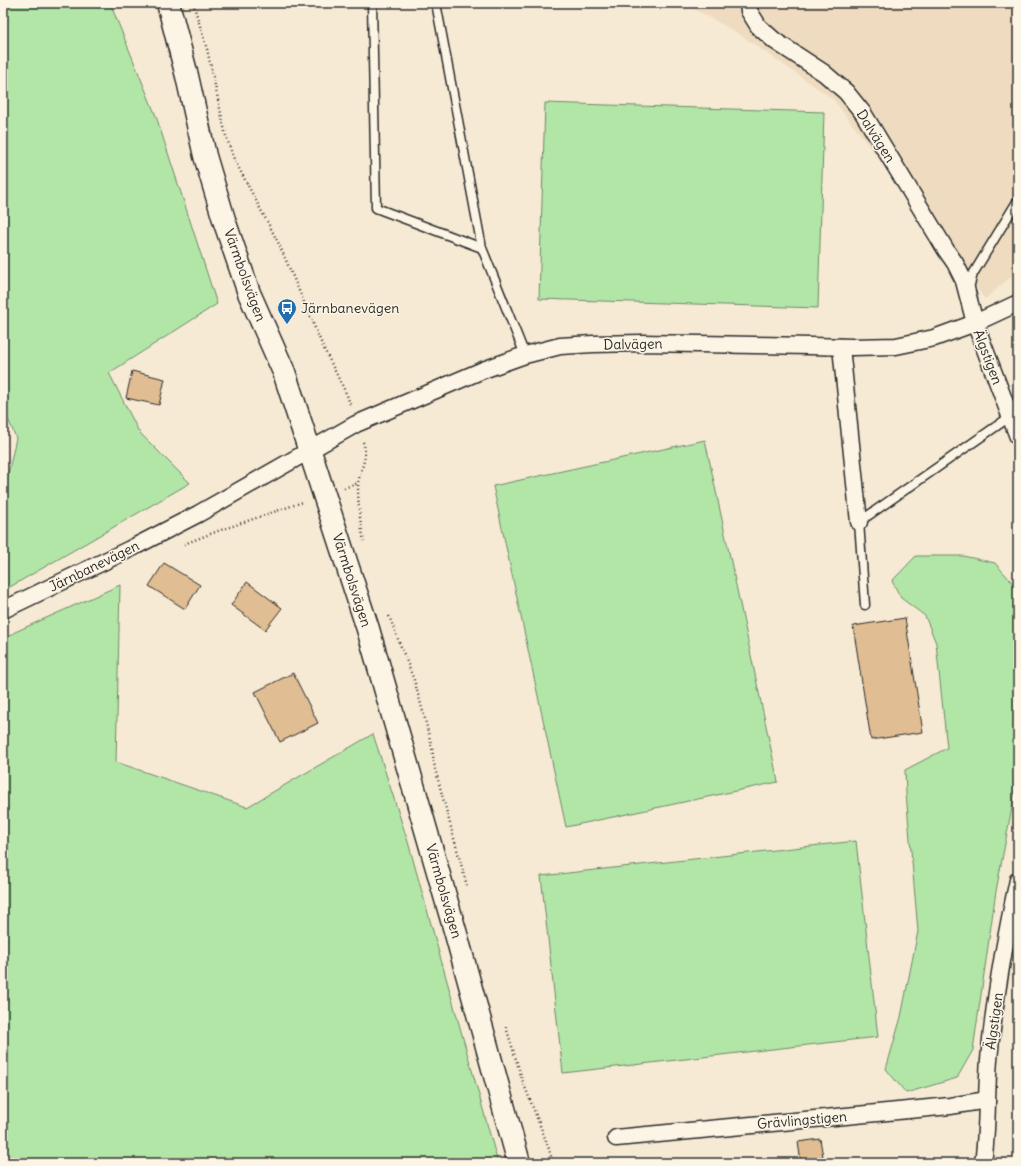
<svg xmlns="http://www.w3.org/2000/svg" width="1021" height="1166" viewBox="0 0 1021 1166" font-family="Delius,sans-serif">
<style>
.built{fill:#efdcc0}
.green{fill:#b2e6a7;stroke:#6e8869}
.building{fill:#e0bd92;stroke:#2b2b2b}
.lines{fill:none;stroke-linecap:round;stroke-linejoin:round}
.lane-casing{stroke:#2b2b2b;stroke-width:11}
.street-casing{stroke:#2b2b2b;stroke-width:19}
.secondary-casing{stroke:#2b2b2b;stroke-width:25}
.path{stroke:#2b2b2b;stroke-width:2.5;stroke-dasharray:1 3;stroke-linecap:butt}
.lane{stroke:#fcf5e5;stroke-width:8}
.street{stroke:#fcf5e5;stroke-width:16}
.secondary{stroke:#fcf5e5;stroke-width:22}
.labels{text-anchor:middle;stroke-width:3;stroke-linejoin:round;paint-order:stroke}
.street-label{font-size:14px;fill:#2b2b2b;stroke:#fcf5e5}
.poi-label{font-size:14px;fill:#2b2b2b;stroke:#fcf5e5;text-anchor:start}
</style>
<rect width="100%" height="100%" fill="#f6ead4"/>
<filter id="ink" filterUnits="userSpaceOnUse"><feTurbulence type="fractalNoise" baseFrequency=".025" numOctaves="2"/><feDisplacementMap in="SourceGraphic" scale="8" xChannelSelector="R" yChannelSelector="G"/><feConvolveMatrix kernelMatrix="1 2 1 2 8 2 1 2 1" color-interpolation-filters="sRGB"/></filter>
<g filter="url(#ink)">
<polygon class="built" points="683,3 1018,3 1018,271 985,299 833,99 736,32"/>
<g class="green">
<polygon points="3,3 110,3 156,116 217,304 109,373 139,432 190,483 3,591 3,498 16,438 3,407"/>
<polygon points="545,103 824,112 818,308 539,299"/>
<polygon points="705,440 778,782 566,827 493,486"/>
<polygon points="916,556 963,556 995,563 1018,589 1018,776 996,891 973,1050 957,1078 906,1093 886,1069 901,1017 918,931 906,793 905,770 947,748 936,643 925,616 901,598 892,581"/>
<polygon points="120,585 116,762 247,807 373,734 408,842 498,1163 3,1163 3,640 15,632"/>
<polygon points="856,841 878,1037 563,1073 541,876"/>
</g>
<g class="building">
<polygon points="132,371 165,379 159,405 126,398"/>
<polygon points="164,563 200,585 185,609 149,586"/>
<polygon points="247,582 282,608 265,630 231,605"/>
<polygon points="905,618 923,732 871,740 853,626"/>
<polygon points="293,673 318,723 280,742 255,692"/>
<polygon points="820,1139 824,1163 801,1163 798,1142"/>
</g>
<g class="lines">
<g class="lane-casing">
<g id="lane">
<polyline points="372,3 376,208 482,248"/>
<polyline points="436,3 482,248 525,355"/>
<polyline points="969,288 973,274 1018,200"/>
<polyline points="865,605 859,522 1011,416"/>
</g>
</g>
<g class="street-casing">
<g id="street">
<polyline points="748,3 749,11 759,27 775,41 824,73 846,92 863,113 946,250 955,263 964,281 975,323 1018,437"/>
<polyline points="841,347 859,522"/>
<polyline points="3,610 130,549 198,514 356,424 483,370 525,355 560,346 593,344 642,343 810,346 853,347 896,346 934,338 975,323 1018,303"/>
<polyline points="616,1138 950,1106 987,1100"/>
<path d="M983,1163c5,-34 3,-69 6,-103 5,-60 16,-121 29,-180"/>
</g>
</g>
<g class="secondary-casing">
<polyline id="secondary" points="168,3 187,76 205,156 225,223 249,293 284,372 368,629 456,934 519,1163"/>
</g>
<g class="path">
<polyline points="193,3 207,49 226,136 234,159 279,244 324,349 347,395 351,407"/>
<path d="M363,442c6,17 -4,28 -5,43 0,18 2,38 6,56"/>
<polyline points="344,488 358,483"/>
<polyline points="184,544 218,531 303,502"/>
<polyline points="389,616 414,680 424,715 432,748 435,769 467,886"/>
<polyline points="506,1027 523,1082 548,1146 553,1163"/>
</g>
<use href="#lane" class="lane"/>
<use href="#street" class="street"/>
<use href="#secondary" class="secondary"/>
</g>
</g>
<defs>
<g id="bus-pin" transform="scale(1)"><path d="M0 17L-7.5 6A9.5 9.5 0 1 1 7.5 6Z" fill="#1f6fb2" stroke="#fcf5e5"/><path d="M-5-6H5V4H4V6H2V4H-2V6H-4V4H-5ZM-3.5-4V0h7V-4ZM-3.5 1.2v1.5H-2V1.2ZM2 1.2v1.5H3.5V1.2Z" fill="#fff"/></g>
</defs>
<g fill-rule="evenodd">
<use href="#bus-pin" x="287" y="308"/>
</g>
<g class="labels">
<g class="street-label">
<text transform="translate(876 136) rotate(58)" y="5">Dalvägen</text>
<text transform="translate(245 275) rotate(70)" y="5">Värmbolsvägen</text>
<text transform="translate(633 344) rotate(-1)" y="5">Dalvägen</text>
<text transform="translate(988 357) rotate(69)" y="5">Älgstigen</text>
<text transform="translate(94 566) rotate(-26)" y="5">Järnbanevägen</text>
<text transform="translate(352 580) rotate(72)" y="5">Värmbolsvägen</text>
<text transform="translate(444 891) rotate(74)" y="5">Värmbolsvägen</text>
<text transform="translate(994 1021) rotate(-82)" y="5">Älgstigen</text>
<text transform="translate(802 1120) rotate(-5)" y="5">Grävlingstigen</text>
</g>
<g class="poi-label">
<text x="301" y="313">Järnbanevägen</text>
</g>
</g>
<rect width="1021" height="1166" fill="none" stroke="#fcf5e5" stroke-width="16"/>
<rect x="8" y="8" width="1005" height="1150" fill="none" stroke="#2b2b2b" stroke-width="1.5" filter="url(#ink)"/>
</svg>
